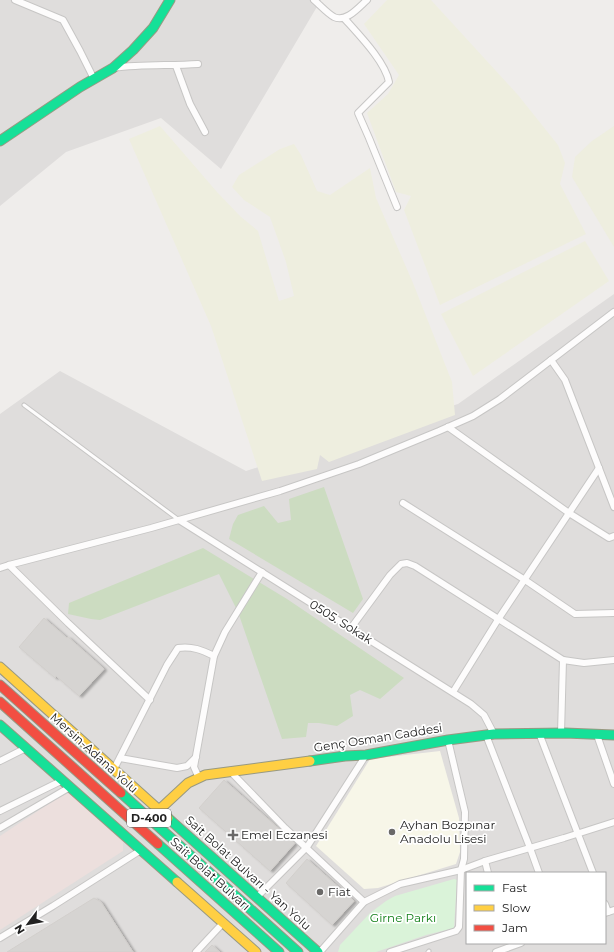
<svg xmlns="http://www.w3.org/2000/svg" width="614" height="952" viewBox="0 0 614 952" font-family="Montserrat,sans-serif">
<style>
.residential{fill:#dfdddc;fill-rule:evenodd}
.commercial{fill:#ecdfdd}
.education{fill:#f7f6e8}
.farmland{fill:#eeeedf}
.forest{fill:#ccdcc1}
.park{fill:#daf3d9}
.building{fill:#d6d4d2;stroke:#d2cfcc;filter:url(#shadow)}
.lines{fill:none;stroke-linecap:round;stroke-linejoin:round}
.lane-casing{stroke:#c7c6c5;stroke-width:5}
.street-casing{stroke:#c7c6c5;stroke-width:8}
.fast-casing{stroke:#989982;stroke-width:11}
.slow-casing{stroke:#989982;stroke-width:11}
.jam-casing{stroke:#989982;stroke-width:11}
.lane{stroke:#fdfcfc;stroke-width:3}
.street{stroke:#fdfcfc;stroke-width:6}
.fast{stroke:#16e098;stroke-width:9}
.slow{stroke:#ffcf43;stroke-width:9}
.jam{stroke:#f24e42;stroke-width:9}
.poi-dot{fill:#6a6968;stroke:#fff;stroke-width:1.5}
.labels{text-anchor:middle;stroke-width:3.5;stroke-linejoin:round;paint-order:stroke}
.shield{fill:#fff;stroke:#646464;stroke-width:1}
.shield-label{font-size:11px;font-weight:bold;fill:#222}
.street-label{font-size:12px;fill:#222;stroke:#fff}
.poi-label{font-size:12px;fill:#222;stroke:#fff;text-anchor:start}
.park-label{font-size:12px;fill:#107f16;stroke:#fff}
</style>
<defs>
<filter id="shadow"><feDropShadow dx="3" dy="1.5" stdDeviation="1" flood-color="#0004"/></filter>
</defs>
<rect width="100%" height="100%" fill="#efedeb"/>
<g class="residential">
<polygon points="0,0 321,0 221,169 161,118 66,152 0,206"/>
<path d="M614,294v658h-614v-538l60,-43 186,100 212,-67zM467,873h138v70h-138z"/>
</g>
<polygon class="commercial" points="69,793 123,842 123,851 0,930 0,836 59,797"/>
<polygon class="education" points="440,751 459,818 460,852 456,864 378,888 364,889 316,846 370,759"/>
<g class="farmland">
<polygon points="387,0 431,0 518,95 558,145 565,163 560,184 586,234 440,305 404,210 411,196 396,192 367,113 388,94 399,75 364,24"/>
<polygon points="160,126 217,192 240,216 258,231 279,301 294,296 286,262 270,217 244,200 232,187 239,175 280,149 294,144 301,155 317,191 330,195 370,168 376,198 413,283 452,382 455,415 329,462 320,455 317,469 262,481 211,326 129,139"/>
<polygon points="614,126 614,247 572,177 575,157 592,141"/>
<polygon points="585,241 609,281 473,376 441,314"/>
</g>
<g class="forest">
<polygon points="324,487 363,599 353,613 229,539 233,524 238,515 264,506 278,523 291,520 289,499"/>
<polygon points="203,548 287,599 404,678 380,699 360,690 350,695 353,716 337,726 319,723 308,723 306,737 282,739 238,612 219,574 100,620 91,619 68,614 69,603"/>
</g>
<polygon class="park" points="454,879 457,880 454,928 426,935 376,952 338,952 340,945 370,913 386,901 395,896"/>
<g class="building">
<polygon points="44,618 67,638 68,637 104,669 79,696 56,676 55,678 19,647"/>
<polygon points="224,780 295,843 270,871 199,808"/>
<polygon points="307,859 354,901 332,925 286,883"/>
<polygon points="94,898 101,902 133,952 7,952"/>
<polygon points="212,945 220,952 205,952"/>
</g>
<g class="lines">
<g class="lane-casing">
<g id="lane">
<polyline points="24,405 179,520"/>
<polyline points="428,952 429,951"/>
</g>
</g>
<g class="street-casing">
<g id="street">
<polyline points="15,0 63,20 80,51 94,79"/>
<path d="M314,0c6,5 13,13 20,17 12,6 25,-10 33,-17"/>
<path d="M344,18c14,16 41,43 45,64l-31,31 11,25 28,69"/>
<polyline points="176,66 190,104 205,132"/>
<path d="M114,68c28,-4 56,-2 84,-4"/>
<polyline points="551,360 565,380 614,507"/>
<polyline points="448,427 569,513 609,538 614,536"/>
<polyline points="403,503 525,580 575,614 614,613"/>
<polyline points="179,520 471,704 484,715 494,734"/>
<polyline points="9,565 68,623 150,700"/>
<polyline points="0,568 9,565 151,528 280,491 359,464 439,431 473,416 500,399 614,312"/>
<polyline points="351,628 390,575 401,564 407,563 415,566 563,660 584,663 614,660"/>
<polyline points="453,692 499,618 599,468"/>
<polyline points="539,733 593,873"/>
<polyline points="561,733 563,660"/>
<polyline points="486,735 530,848 539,873"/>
<polyline points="597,735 614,784"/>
<polyline points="120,758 177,768 187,766 196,757"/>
<polyline points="0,761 26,748"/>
<path d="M114,769l53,-104 11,-17c14,-2 24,2 36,8"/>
<polyline points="230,771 285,828 364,902"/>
<polyline points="199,778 194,767 214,656 225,632 262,572"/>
<polyline points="0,811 63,780"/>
<polyline points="0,828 70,787"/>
<polyline points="485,861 488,873"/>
<polyline points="257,897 307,847 366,755"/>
<polyline points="605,904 608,912"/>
<polyline points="605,913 614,910"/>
<polyline points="0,938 53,906 141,850"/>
<polyline points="196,952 223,923"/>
<polyline points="320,952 364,902 400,884 461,870 485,861 564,838 614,822"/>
<polyline points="390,952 456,931 459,927 461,870 464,859 465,812 448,740"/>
<polyline points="496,952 521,943"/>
</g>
</g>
<g class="fast-casing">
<g id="fast">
<polyline points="0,141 80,87 113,68 133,50 153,28 170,0"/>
<polyline points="0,725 177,882"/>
<polyline points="310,761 345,756 366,755 448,740 494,734 565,733 614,735"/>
<polyline points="121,793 298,952"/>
<polyline points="168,818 318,952"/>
<polyline points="158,844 279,952"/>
</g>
</g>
<g class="slow-casing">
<g id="slow">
<polyline points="0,667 168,818"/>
<polyline points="159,810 188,783 205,775 310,761"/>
<polyline points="177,882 256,952"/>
</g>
</g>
<g class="jam-casing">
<g id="jam">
<polyline points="0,685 121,793"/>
<polyline points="0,702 158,844"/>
</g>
</g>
<use href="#lane" class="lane"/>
<use href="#street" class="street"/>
<use href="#fast" class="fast"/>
<use href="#slow" class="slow"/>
<use href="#jam" class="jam"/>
</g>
<g class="poi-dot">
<circle cx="392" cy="832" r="4"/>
<path d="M231 829h4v4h4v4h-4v4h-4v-4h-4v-4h4z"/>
<circle cx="320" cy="892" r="4"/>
</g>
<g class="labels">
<rect class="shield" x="127" y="809" width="44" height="18" rx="3"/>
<g class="shield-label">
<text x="149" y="822">D-400</text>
</g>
<g class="street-label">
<text transform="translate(341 622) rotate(32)" y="4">0505. Sokak</text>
<text transform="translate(378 738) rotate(-9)" y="4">Genç Osman Caddesi</text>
<text transform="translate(94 753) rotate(42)" y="4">Mersin-Adana Yolu</text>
<text transform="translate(248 873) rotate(42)" y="4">Sait Bolat Bulvarı - Yan Yolu</text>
<text transform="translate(210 874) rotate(42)" y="4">Sait Bolat Bulvarı</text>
</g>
<g class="poi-label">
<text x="400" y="829">Ayhan Bozpınar<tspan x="400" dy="14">Anadolu Lisesi</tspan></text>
<text x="241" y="839">Emel Eczanesi</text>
<text x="328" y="896">Fiat</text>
</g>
<g class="park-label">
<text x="403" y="922">Girne Parkı</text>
</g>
</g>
<rect x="466" y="872" width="140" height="72" fill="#ffffff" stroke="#a7a7a7"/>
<rect x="474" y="885" width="20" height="6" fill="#16e098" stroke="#a7a7a7"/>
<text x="502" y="892" font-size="12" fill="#222222">Fast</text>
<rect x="474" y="905" width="20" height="6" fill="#ffcf43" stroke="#a7a7a7"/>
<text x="502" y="912" font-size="12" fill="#222222">Slow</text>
<rect x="474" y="925" width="20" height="6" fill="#f24e42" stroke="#a7a7a7"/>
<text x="502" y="932" font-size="12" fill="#222222">Jam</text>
<g transform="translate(28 924) rotate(238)" stroke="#ffffff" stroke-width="3" paint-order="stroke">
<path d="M0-3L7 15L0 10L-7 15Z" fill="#222222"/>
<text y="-6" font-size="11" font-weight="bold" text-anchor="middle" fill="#222222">N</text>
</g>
</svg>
